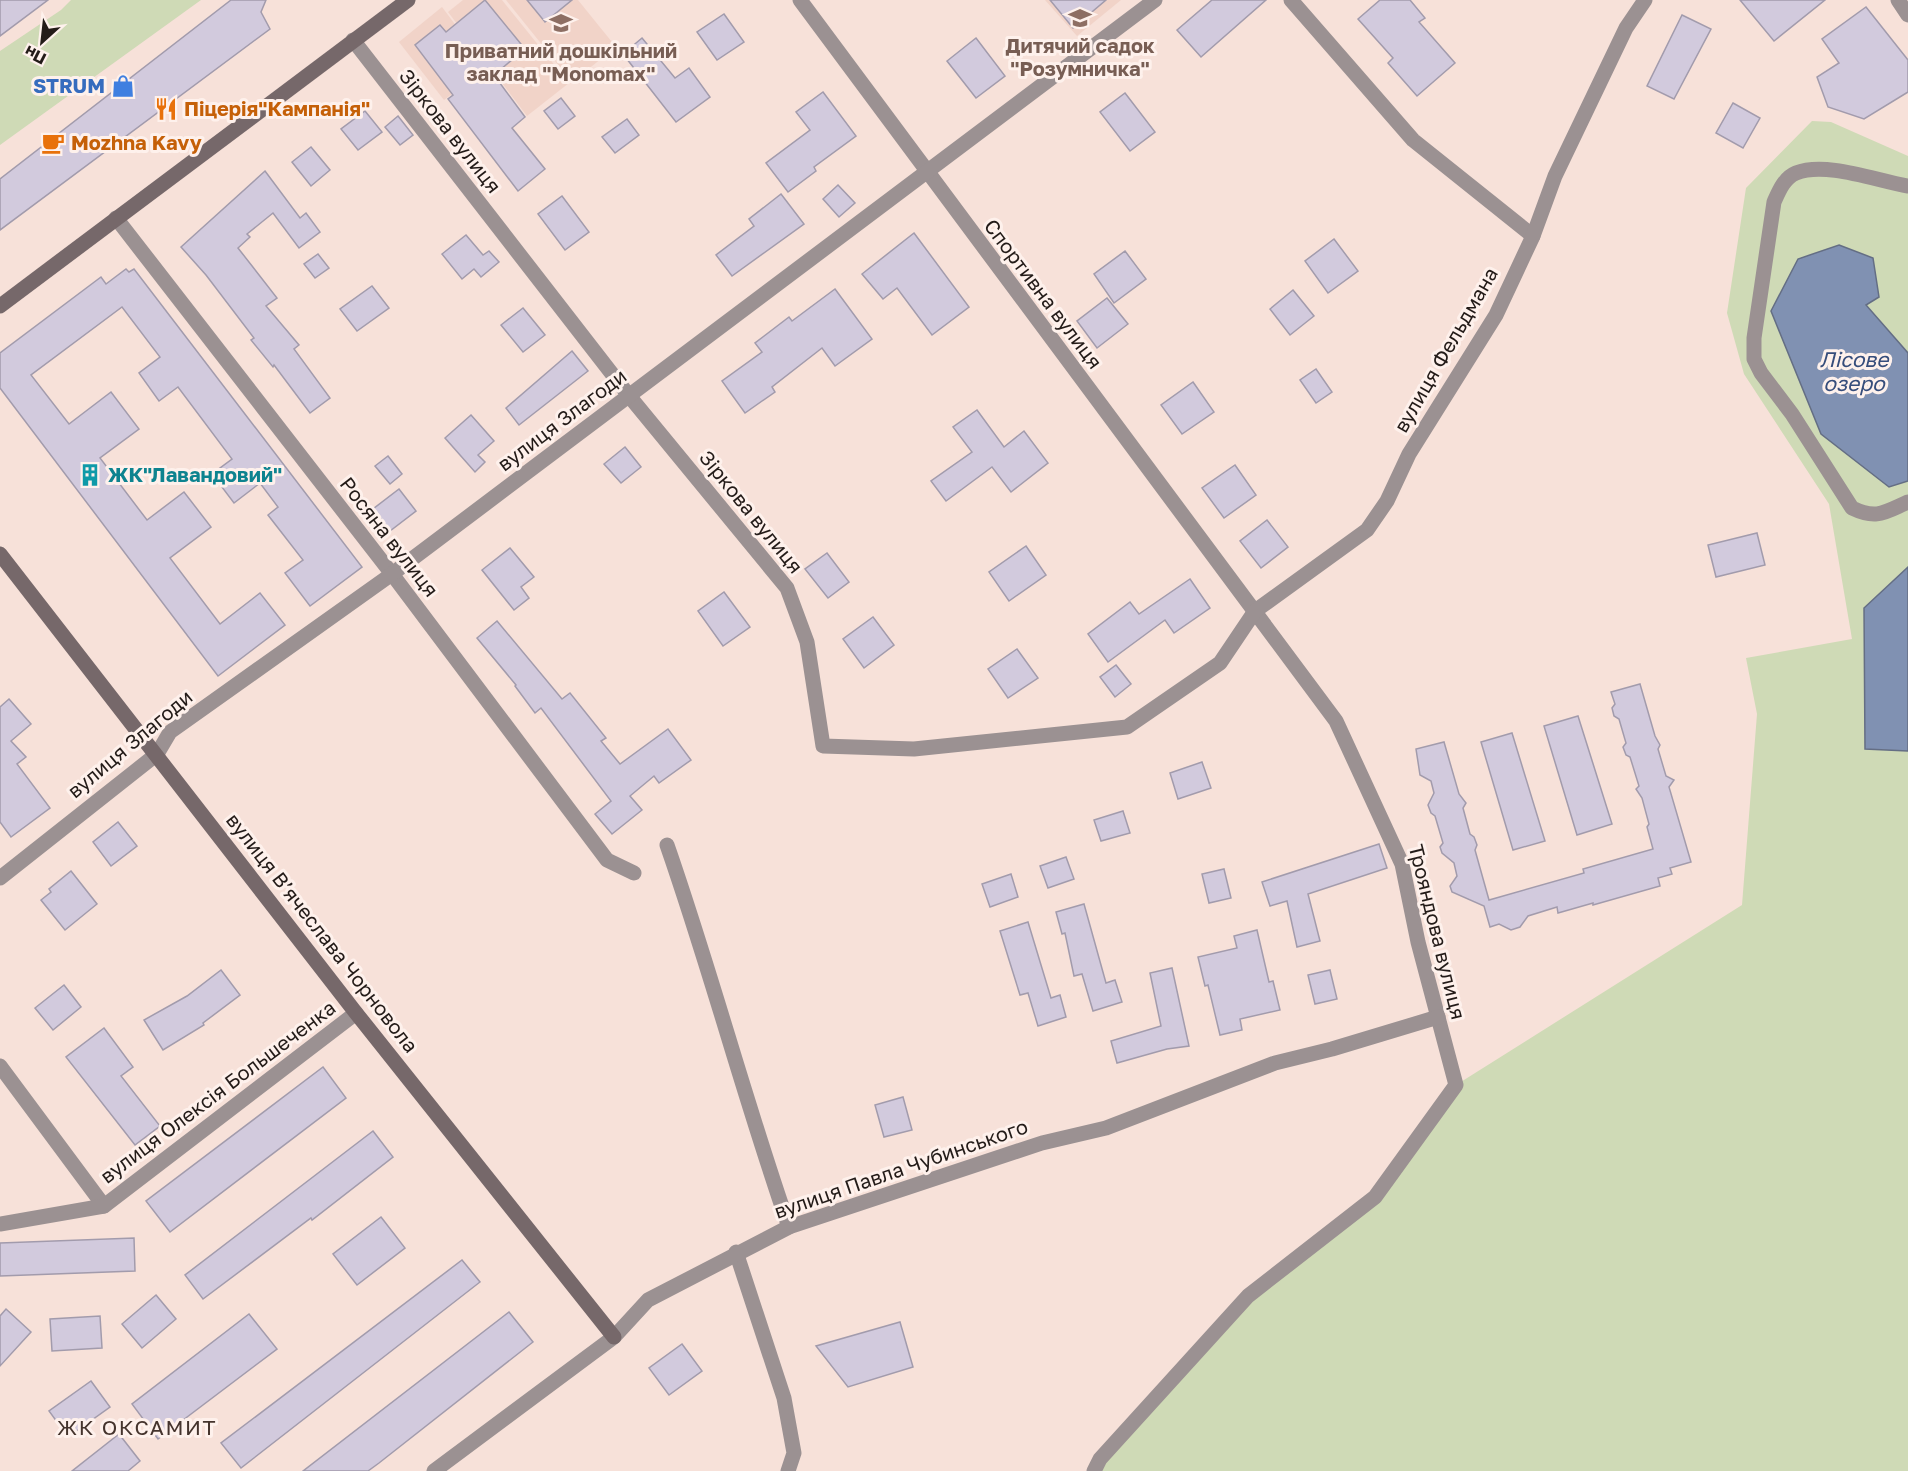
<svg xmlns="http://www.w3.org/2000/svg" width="1908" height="1471" viewBox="0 0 1908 1471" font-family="'Golos Text',sans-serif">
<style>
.built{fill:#f1d3c8}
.green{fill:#cfdab6}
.water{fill:#8091b2;stroke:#646e84;stroke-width:1.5}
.building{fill:#d2cadd;stroke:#a29bac;stroke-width:1.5}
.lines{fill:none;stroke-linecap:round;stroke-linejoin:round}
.street{stroke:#9b9192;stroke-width:15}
.secondary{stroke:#76686a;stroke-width:15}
.labels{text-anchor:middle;stroke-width:6;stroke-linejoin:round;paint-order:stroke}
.education-label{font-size:20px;font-weight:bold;fill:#785e54;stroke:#fef1ec}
.shop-label{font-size:20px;font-weight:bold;fill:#366cbe;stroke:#fef1ec;text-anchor:end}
.food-label{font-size:20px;font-weight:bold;fill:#c56008;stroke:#fef1ec;text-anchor:start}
.street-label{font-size:20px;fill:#231b18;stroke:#fef1ec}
.culture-label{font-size:20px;font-weight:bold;fill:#0d838f;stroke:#fef1ec;text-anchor:start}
.water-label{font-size:21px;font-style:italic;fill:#364d7b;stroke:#fef1ec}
.neighbourhood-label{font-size:21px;letter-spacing:1.5px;fill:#45342d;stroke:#fef1ec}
</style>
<rect width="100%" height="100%" fill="#f7e1d9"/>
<g class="built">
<polygon points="463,0 502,0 569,83 527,116 448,12"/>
<polygon points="506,0 578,0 616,47 572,82"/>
<polygon points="1045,0 1121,0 1077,36"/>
<polygon points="442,7 487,67 444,100 399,42"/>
</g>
<g class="green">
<polygon points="71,0 201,0 0,145 0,51 61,10"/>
<polygon points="1812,121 1831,122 1908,156 1908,353 1866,305 1839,245 1889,487 1908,481 1908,567 1864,608 1865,749 1908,751 1908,1471 1094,1471 1248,1296 1375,1197 1456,1085 1742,905 1757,714 1746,658 1852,639 1829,504 1744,374 1727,313 1746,188"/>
</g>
<g class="water">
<polygon points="1839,245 1873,258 1879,297 1866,305 1908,353 1908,481 1889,487 1821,434 1771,311 1798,259"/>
<polygon points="1908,567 1908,751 1865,749 1864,608"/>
</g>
<g class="building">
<polygon points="0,0 48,0 0,36"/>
<polygon points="231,0 266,0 261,12 270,29 0,230 0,179"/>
<polygon points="485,0 525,49 494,75 525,117 512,128 545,169 518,191 448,99 453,95 415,45 440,25 446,32"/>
<polygon points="527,0 572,0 545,22"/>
<polygon points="1050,0 1106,0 1073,28"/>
<polygon points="1212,0 1266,0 1201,57 1177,30"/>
<polygon points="1380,0 1410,0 1425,18 1419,22 1455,63 1417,96 1388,63 1393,58 1358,19"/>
<polygon points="1740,0 1825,0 1774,41"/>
<polygon points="1866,7 1908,60 1908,92 1864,119 1828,107 1817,77 1839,63 1822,39"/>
<polygon points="724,14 744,42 717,60 697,32"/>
<polygon points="1682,15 1711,29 1674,99 1647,86"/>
<polygon points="642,38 675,78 689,68 710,97 676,122 623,54"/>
<polygon points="976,38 1005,76 976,98 947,61"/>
<polygon points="823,92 856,136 814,167 816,171 788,192 766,163 810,130 796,112"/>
<polygon points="1125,93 1155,132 1130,151 1100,112"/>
<polygon points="561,98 575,116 558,129 544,111"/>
<polygon points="1733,103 1760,118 1743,148 1716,133"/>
<polygon points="365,111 382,132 358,150 341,129"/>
<polygon points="398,116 413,135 400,145 385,127"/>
<polygon points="627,119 639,135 615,153 602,137"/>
<polygon points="311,147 330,170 311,186 292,162"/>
<polygon points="265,171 300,218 306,213 320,232 299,248 273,213 247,234 250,237 238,248 277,298 266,306 299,345 294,349 330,398 310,413 274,365 273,367 251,340 254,338 206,275 181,247"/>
<polygon points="838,185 855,203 839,217 823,199"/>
<polygon points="781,194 804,224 732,276 716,255 754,226 749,219"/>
<polygon points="562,196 589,232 565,250 538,214"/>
<polygon points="914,233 969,307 932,335 897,288 883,299 862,274"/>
<polygon points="466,235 483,255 489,251 499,262 481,277 474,269 462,279 442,254"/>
<polygon points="1334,239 1358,271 1328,293 1305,261"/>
<polygon points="1125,251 1146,279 1114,303 1094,274"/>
<polygon points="318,254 329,268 315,278 304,264"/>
<polygon points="126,269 129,272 134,269 362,567 310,606 285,573 303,560 268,515 278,507 260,483 234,503 212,474 232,459 178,387 159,401 139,373 160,357 122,307 31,375 69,424 111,392 139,429 100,458 147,520 184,492 211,527 170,558 220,624 260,593 285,625 218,676 0,388 0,353 101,277 106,284"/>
<polygon points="372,286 389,308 357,331 340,309"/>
<polygon points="835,289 872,339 835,366 822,348 772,387 775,392 745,413 722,381 762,352 755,343 789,317 792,321"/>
<polygon points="1293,290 1314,316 1290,335 1270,309"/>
<polygon points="1107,298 1128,324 1097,348 1077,321"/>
<polygon points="523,308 545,335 523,352 501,325"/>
<polygon points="572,351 588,371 519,425 506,408"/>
<polygon points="1316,369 1332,392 1316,403 1300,380"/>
<polygon points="1193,382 1214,412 1182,434 1161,405"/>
<polygon points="977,410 1004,447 1024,431 1048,463 1011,492 992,467 946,501 931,481 972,452 953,427"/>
<polygon points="471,415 494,441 478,455 485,462 475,472 445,438"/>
<polygon points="625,447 641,467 621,483 604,464"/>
<polygon points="388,456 402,474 390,484 375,466"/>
<polygon points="1235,465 1256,495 1224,518 1202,488"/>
<polygon points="399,489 416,511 390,531 373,509"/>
<polygon points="1267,520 1288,547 1261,568 1240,541"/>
<polygon points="1757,533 1765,565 1716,577 1708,545"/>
<polygon points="1026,546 1046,575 1009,601 989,572"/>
<polygon points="510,548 534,577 521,587 529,598 514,610 482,570"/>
<polygon points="827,553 849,582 828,598 805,569"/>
<polygon points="1190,579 1210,608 1174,633 1165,620 1108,662 1088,634 1130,602 1139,614"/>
<polygon points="724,592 750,627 723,646 698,611"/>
<polygon points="873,617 894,645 864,668 843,639"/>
<polygon points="497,621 562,699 570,693 606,738 601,741 620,764 668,729 691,760 659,783 654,776 630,796 642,810 612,834 595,814 611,801 541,708 535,713 515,686 516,685 477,638"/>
<polygon points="1017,649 1038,678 1008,698 988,669"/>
<polygon points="1116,665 1131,684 1115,697 1100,677"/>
<polygon points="1640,684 1655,736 1660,745 1658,749 1666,776 1674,780 1669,787 1691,862 1670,868 1672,874 1658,878 1660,886 1593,905 1593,903 1558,913 1557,907 1528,916 1520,927 1511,930 1499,924 1490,927 1484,906 1452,892 1450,886 1457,876 1454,863 1442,853 1440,847 1443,843 1435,816 1431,813 1428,805 1434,793 1431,781 1420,775 1416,749 1444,742 1459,794 1466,803 1463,808 1470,834 1474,837 1477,845 1475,850 1489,900 1584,873 1583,869 1653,849 1647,827 1649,824 1642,798 1636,789 1639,786 1630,757 1626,755 1623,747 1626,743 1619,719 1614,716 1612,708 1615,704 1611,692"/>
<polygon points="9,699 31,724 11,741 26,757 17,764 50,808 11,837 0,822 0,707"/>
<polygon points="1578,716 1612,824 1577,835 1544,726"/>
<polygon points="1512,733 1545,841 1513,850 1481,742"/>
<polygon points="1202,762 1211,788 1178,799 1170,773"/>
<polygon points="1123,811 1130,833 1101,841 1094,820"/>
<polygon points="118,822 137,846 111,866 93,842"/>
<polygon points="1379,844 1387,868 1308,894 1320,941 1297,947 1287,901 1270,906 1262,882"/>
<polygon points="1066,857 1074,879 1048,888 1040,866"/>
<polygon points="1224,869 1231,898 1209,903 1202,874"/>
<polygon points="71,871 97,904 65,930 41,900 51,892 49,889"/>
<polygon points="1011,874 1018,897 990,907 982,884"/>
<polygon points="1084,904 1106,983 1115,980 1122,1002 1093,1011 1082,974 1074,976 1065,933 1062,934 1056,912"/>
<polygon points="1028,922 1051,998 1060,995 1066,1017 1038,1026 1028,993 1020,995 1000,931"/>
<polygon points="1257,930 1269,982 1273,981 1280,1010 1240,1019 1242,1030 1220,1035 1208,985 1205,986 1198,957 1237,948 1234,936"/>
<polygon points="1172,968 1189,1046 1167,1049 1117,1063 1111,1041 1161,1026 1150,973"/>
<polygon points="221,970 240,995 203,1023 204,1025 163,1050 144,1020 187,996"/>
<polygon points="1330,970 1337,999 1315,1004 1308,975"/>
<polygon points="64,985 81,1007 53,1030 35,1008"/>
<polygon points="104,1028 133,1067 121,1076 160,1126 135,1145 66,1057"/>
<polygon points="323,1067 346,1098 170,1232 146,1201"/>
<polygon points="903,1097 912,1130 884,1137 875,1105"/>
<polygon points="373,1131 393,1157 312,1220 311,1218 203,1299 185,1275"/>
<polygon points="381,1217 405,1248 357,1285 333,1254"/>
<polygon points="134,1238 135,1271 0,1276 0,1243"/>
<polygon points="462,1260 480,1282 241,1468 221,1443"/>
<polygon points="156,1295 176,1319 142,1348 122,1324"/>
<polygon points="6,1309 31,1332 0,1366 0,1316"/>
<polygon points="509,1312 533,1342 379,1463 368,1471 303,1471"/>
<polygon points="249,1314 277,1349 158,1439 132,1404"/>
<polygon points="100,1316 102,1348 52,1351 50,1319"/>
<polygon points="900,1322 913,1367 848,1387 816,1346"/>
<polygon points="682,1344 702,1371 669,1395 649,1368"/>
<polygon points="91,1381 110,1407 68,1437 49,1411"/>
<polygon points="119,1434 140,1461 128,1471 72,1471"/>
</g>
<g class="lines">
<g class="street">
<polyline points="800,0 1336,721 1402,864 1418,942 1456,1085 1375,1197 1248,1296 1100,1459 1094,1471"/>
<polyline points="1291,0 1413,140 1533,236"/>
<polyline points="1898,0 1908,15"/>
<polyline points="353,40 630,397 787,588 807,642 823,746 914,749 1127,727 1220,663 1255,611 1367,530 1387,501 1409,454 1496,315 1533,236 1555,176 1626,28 1645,0"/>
<path d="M1908,186c-31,-5 -82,-25 -112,-13 -12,5 -17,18 -22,29l-20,136v21l7,14 31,41 60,94c25,12 33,4 56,-6"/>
<polyline points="116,218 392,574 607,860 634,873"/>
<path d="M667,845c44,126 78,256 122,382"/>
<polyline points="0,878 157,754 170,732 392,574 1155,0"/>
<polyline points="0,1066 104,1206"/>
<polyline points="0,1224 104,1206 356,1013"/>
<polyline points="736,1252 784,1398 794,1453 788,1471"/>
<polyline points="434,1471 614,1337 648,1300 789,1227 1042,1143 1106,1128 1275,1063 1332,1049 1438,1017"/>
</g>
<g class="secondary">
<polyline points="0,306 408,0"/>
<polyline points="0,554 356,1013 614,1337"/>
</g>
</g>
<defs>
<g id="school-bare" transform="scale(1.8)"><path d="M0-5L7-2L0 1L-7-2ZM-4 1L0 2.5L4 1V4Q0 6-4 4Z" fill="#8d6e63" stroke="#fef1ec" stroke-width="2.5" paint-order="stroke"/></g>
<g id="shop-bare" transform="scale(1.8)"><path d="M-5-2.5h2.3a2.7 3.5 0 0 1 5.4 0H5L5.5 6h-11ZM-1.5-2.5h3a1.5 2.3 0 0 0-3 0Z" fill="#3f7fe0" stroke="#fef1ec" stroke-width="2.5" paint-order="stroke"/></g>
<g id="restaurant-bare" transform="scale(1.8)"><path d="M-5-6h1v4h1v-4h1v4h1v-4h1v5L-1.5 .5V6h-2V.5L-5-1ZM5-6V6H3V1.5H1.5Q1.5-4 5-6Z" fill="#e8710a" stroke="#fef1ec" stroke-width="2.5" paint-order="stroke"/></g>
<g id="cafe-bare" transform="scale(1.8)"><path d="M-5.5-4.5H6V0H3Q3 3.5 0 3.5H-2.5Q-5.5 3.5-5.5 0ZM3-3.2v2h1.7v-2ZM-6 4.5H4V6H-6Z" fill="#e8710a" stroke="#fef1ec" stroke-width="2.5" paint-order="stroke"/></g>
<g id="building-bare" transform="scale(1.8)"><path d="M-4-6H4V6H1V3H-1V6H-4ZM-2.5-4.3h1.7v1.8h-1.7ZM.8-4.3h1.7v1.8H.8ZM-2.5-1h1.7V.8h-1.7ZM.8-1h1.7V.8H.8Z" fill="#0f9aa8" stroke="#fef1ec" stroke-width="2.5" paint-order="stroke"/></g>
</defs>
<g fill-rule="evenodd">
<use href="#school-bare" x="1080" y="18"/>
<use href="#school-bare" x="561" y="23"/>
<use href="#shop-bare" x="123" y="86"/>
<use href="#restaurant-bare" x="166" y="109"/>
<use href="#cafe-bare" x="53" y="143"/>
<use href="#building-bare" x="90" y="475"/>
</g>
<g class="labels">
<g class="education-label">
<text x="1080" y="53">Дитячий садок<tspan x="1080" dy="23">"Розумничка"</tspan></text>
<text x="561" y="58">Приватний дошкільний<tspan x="561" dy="23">заклад "Monomax"</tspan></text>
</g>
<g class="shop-label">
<text x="105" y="93">STRUM</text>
</g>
<g class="food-label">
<text x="184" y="116">Піцерія"Кампанія"</text>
<text x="71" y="150">Mozhna Kavy</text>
</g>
<g class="street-label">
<text transform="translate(450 131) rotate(52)" y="7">Зіркова вулиця</text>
<text transform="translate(1043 294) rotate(53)" y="7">Спортивна вулиця</text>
<text transform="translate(1446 350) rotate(-60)" y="7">вулиця Фельдмана</text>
<text transform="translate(562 420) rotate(-37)" y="7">вулиця Злагоди</text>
<text transform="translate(751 512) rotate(51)" y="7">Зіркова вулиця</text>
<text transform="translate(389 537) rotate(52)" y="7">Росяна вулиця</text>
<text transform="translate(130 744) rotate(-40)" y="7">вулиця Злагоди</text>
<text transform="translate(1437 932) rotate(76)" y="7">Трояндова вулиця</text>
<text transform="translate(322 933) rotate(52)" y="7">вулиця Вʼячеслава Чорновола</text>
<text transform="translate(218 1092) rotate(-37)" y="7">вулиця Олексія Большеченка</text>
<text transform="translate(901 1169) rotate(-19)" y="7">вулиця Павла Чубинського</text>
</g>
<g class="culture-label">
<text x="108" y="482">ЖК"Лавандовий"</text>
</g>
<g class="water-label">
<text x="1854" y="367">Лісове<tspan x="1854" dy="24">озеро</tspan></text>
</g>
<g class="neighbourhood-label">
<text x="137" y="1435">ЖК ОКСАМИТ</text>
</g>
</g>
<g transform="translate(42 42) rotate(207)" stroke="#fef1ec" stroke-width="4.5" paint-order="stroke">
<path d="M0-4.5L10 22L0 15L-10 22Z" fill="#231b18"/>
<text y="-9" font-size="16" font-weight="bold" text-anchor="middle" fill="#231b18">Пн</text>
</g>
</svg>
